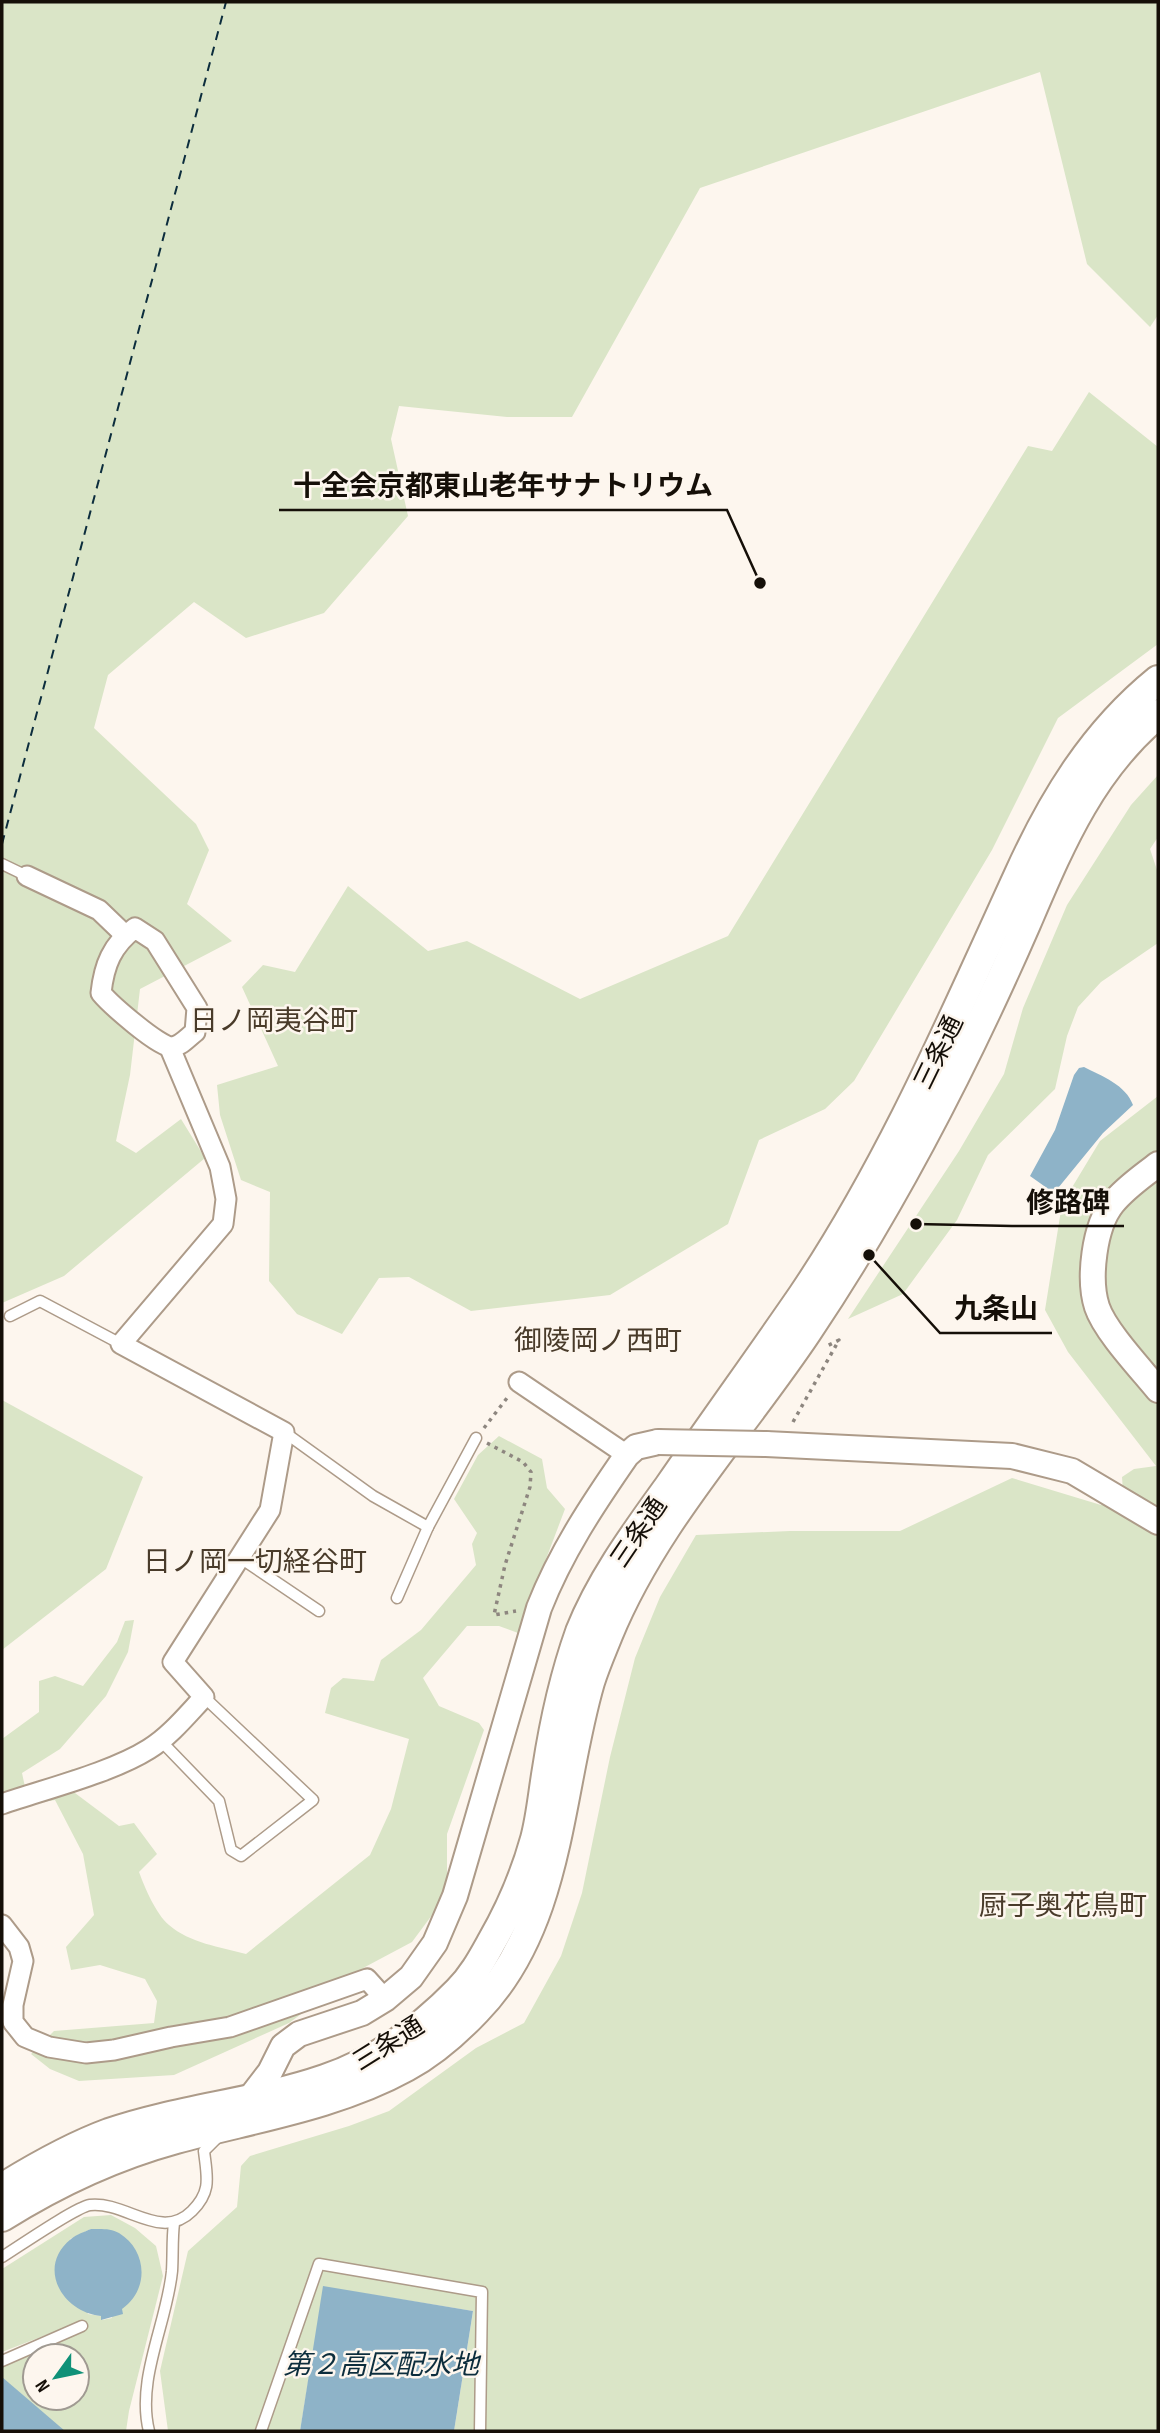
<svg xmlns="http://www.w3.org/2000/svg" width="1160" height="2433" viewBox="0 0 1160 2433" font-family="'Sofia Sans Condensed','Noto Sans JP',sans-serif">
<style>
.green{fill:#dae5c7;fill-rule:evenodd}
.water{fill:#8eb3c8}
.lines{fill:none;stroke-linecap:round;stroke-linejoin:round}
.ferry{stroke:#0c2d3d;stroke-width:2;stroke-dasharray:9 7;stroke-linecap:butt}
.service-casing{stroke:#ad9b89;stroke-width:13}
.minor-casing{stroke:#ad9b89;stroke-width:23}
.tertiary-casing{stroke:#ad9b89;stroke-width:28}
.secondary-casing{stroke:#ad9b89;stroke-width:32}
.path{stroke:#8d867f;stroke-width:3.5;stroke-dasharray:3.5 5;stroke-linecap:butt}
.service{stroke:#fff;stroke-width:10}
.minor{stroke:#fff;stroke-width:19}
.tertiary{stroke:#fff;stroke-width:24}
.secondary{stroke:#fff;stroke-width:28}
.tertiary-bridge-casing{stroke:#ad9b89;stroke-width:28;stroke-linecap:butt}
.tertiary-bridge{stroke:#fff;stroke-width:24}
.labels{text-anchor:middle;stroke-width:5;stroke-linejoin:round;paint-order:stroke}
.street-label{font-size:26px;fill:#150f08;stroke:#fdf6ee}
.neighbourhood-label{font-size:28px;fill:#493b2a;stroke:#fdf6ee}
.water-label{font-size:28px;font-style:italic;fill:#0c2d3d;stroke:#fdf6ee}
.leader{fill:none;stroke:#150f08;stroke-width:2.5}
.callout-dot{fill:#150f08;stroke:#fdf6ee;stroke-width:2.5}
.callout-label{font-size:28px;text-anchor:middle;font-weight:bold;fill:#150f08;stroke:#fdf6ee;stroke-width:5;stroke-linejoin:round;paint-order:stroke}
</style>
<rect width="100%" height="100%" fill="#fdf6ee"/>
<g class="green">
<polygon points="2,2 1158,2 1158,315 1150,327 1087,264 1040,72 700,188 572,417 507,417 399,406 391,439 408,516 324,613 246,638 194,602 108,675 94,728 196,824 209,850 187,904 232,941 140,989 130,1075 116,1141 136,1153 181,1119 205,1158 64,1276 2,1303"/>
<polygon points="1089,392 1158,447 1158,644 1058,718 992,850 854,1081 825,1109 759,1140 728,1224 610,1295 471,1311 409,1277 379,1278 342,1334 297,1314 269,1281 270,1192 241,1180 220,1115 217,1085 278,1066 242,987 263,965 295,972 348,886 428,951 467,941 580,999 728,936 1028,446 1052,451"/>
<polygon points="1158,775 1158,837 1150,849 1158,873 1158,943 1101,982 1078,1007 1067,1036 1055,1089 988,1155 957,1220 903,1294 848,1319 959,1151 1004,1074 1023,1008 1067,905 1131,805"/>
<polygon points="1158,1096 1158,2431 454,2431 473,2311 324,2287 300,2431 168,2431 160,2371 188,2251 237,2207 241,2166 250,2156 349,2126 389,2111 476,2048 524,2023 561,1956 582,1893 610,1757 635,1658 660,1597 696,1535 790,1531 900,1531 1012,1478 1101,1505 1123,1491 1122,1477 1134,1469 1156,1466 1068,1352 1045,1310 1062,1204 1100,1141"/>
<polygon points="2,1400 143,1477 106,1569 2,1650"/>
<path d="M499,1436l43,23 5,29 18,21 -47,124 -19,-7h-32l-44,52 16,28 40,17 5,7 -37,104v45l-9,28 -26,35 -47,25 -76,56 -115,52 -95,6 -29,-12 -19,-15 23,-23 100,-8 3,-22 -12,-22 -45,-14 -29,5 -5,-23 28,-32 -11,-61 -28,-54 -31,5 -22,-10v-56l37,-27v-31l16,-5 28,10 34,-44 8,-21 9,-1 -6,32 -22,44 -46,53 -38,24 3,14 48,-18 2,24 44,33 15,-3 23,31 -18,18c6,16 17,42 30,53 21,18 51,22 77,29l124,-99 21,-46 18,-70 -84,-26 6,-25 12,-10 31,3 7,-21 40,-30 55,-65 -4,-21 5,-11 -23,-34 24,-44z"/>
<path d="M111,2215l24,13 21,18 7,30 -34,135 -3,20h-124v-66l84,-35 -4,-9 -80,31v-83l82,-52zM91,2229l21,89 -10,2 -1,-4 -13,-2 -18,-75zM35,2356h42v42h-42z"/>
</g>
<g class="water">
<path d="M1084,1067c18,9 42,18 49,38l-30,28 -49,60 -24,-17 25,-46 19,-55 5,-7z"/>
<path d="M91,2229c9,0 20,-1 28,4 28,17 31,56 3,76l1,5 -22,6v-4c-39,-4 -65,-49 -30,-77 6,-5 13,-7 20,-10z"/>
<polygon points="323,2286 473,2311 454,2431 300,2431"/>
<polygon points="2,2377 65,2431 2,2431"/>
</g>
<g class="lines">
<polyline class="ferry" points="2,844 226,2"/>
<g class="service-casing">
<g id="service">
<polyline points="2,864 27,876"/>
<polyline points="10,1316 40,1301 121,1344"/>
<polyline points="284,1432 373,1496 428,1527"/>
<polyline points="239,1557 319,1611"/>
<polyline points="397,1598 428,1527 476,1438"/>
<polyline points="161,1741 219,1801 231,1850 241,1856 313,1800 204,1697"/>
<path d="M2,2257c16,-10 74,-50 88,-52 36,-4 71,37 102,6 20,-20 15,-34 12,-60l15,-15"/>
<polyline points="2,2361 82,2326"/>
<path d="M149,2431c-13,-52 18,-108 23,-160 1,-16 0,-32 2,-48"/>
<polyline points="261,2431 319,2264 482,2292 480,2431"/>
</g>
</g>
<g class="minor-casing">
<g id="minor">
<polyline points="27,876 99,910 125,935"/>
<path d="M135,928l20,13 42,67 -2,24c-7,5 -14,14 -23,15 -12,1 -62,-43 -71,-54 3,-28 11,-48 34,-65z"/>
<polyline points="519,1382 627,1455"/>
<path d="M2,1804c43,-15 109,-31 147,-55 21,-13 38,-34 55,-52l-31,-35 97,-152 14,-78 -163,-88 102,-120 3,-25 -6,-32 -50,-119"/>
<polyline points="2,1925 19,1947 23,1961 13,2005 13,2022 25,2037 49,2047 86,2053 114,2050 171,2037 230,2027 367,1979 385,1999"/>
</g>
</g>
<g class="tertiary-casing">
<g id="tertiary">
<path d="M1158,1164c-15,12 -32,23 -45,39 -19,23 -25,76 -16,104 8,24 44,62 61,83"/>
<polyline points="766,1444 1012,1456 1072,1471 1158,1522"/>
<path d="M243,2107l27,-35 13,-26 16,-12 63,-21 23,-14 26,-22 24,-34 20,-47 84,-288c22,-56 54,-104 88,-153l9,-8 22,-5"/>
</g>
</g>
<g class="secondary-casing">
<g id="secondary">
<path d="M2,2188c34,-21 69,-41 107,-55 70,-24 146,-30 216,-54 50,-17 96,-50 133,-88 15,-15 24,-32 34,-50 19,-33 33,-66 43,-102 6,-22 8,-47 12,-70 7,-46 17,-92 33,-137 21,-53 56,-100 89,-146 44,-64 89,-126 133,-190 89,-132 151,-278 217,-422 34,-75 75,-142 139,-194"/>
<path d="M2,2217c54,-34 112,-61 174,-78 77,-21 159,-33 230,-72 26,-14 50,-35 70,-56 85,-87 82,-220 114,-329 5,-16 12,-32 18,-47 46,-112 132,-203 199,-303 86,-128 157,-266 219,-408 34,-79 64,-153 132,-210"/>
</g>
</g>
<g class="path">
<polyline points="793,1422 839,1340 827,1346"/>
<polyline points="484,1428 507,1398"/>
<polyline points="487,1443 523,1462 531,1472 530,1487 505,1565 494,1615 516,1611"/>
</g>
<use href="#service" class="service"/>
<use href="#minor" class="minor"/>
<use href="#tertiary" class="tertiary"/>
<use href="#secondary" class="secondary"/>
<g class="tertiary-bridge-casing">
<polyline id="tertiary-bridge" points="658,1442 766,1444"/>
</g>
<use href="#tertiary-bridge" class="tertiary-bridge"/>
</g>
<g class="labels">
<g class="street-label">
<text transform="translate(938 1052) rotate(-64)" y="9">三条通</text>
<text transform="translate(638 1532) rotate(-56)" y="9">三条通</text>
<text transform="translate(388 2043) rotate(-32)" y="9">三条通</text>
</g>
<g class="neighbourhood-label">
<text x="274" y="1030">日ノ岡夷谷町</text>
<text x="598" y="1350">御陵岡ノ西町</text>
<text x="255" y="1571">日ノ岡一切経谷町</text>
<text x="1063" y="1915">厨子奥花鳥町</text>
</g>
<g class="water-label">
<text x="381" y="2374">第２高区配水地</text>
</g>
</g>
<path class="leader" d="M760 583L727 510H279M916 1224L1012 1226H1124M869 1255L940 1333H1052"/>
<g class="callout-dot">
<circle cx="760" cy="583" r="7"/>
<circle cx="916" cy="1224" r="7"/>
<circle cx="869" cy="1255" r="7"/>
</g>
<g class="callout-label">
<text x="503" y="495">十全会京都東山老年サナトリウム</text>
<text x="1068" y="1212">修路碑</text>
<text x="996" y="1318">九条山</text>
</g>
<rect width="1160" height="2433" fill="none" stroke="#150f08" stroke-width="7"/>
<g transform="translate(56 2377) rotate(237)"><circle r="33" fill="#fdf6ee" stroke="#a09a92" stroke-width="2"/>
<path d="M0-5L12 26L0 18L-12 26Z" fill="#109178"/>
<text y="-10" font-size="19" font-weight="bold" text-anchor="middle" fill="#150f08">N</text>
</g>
</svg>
